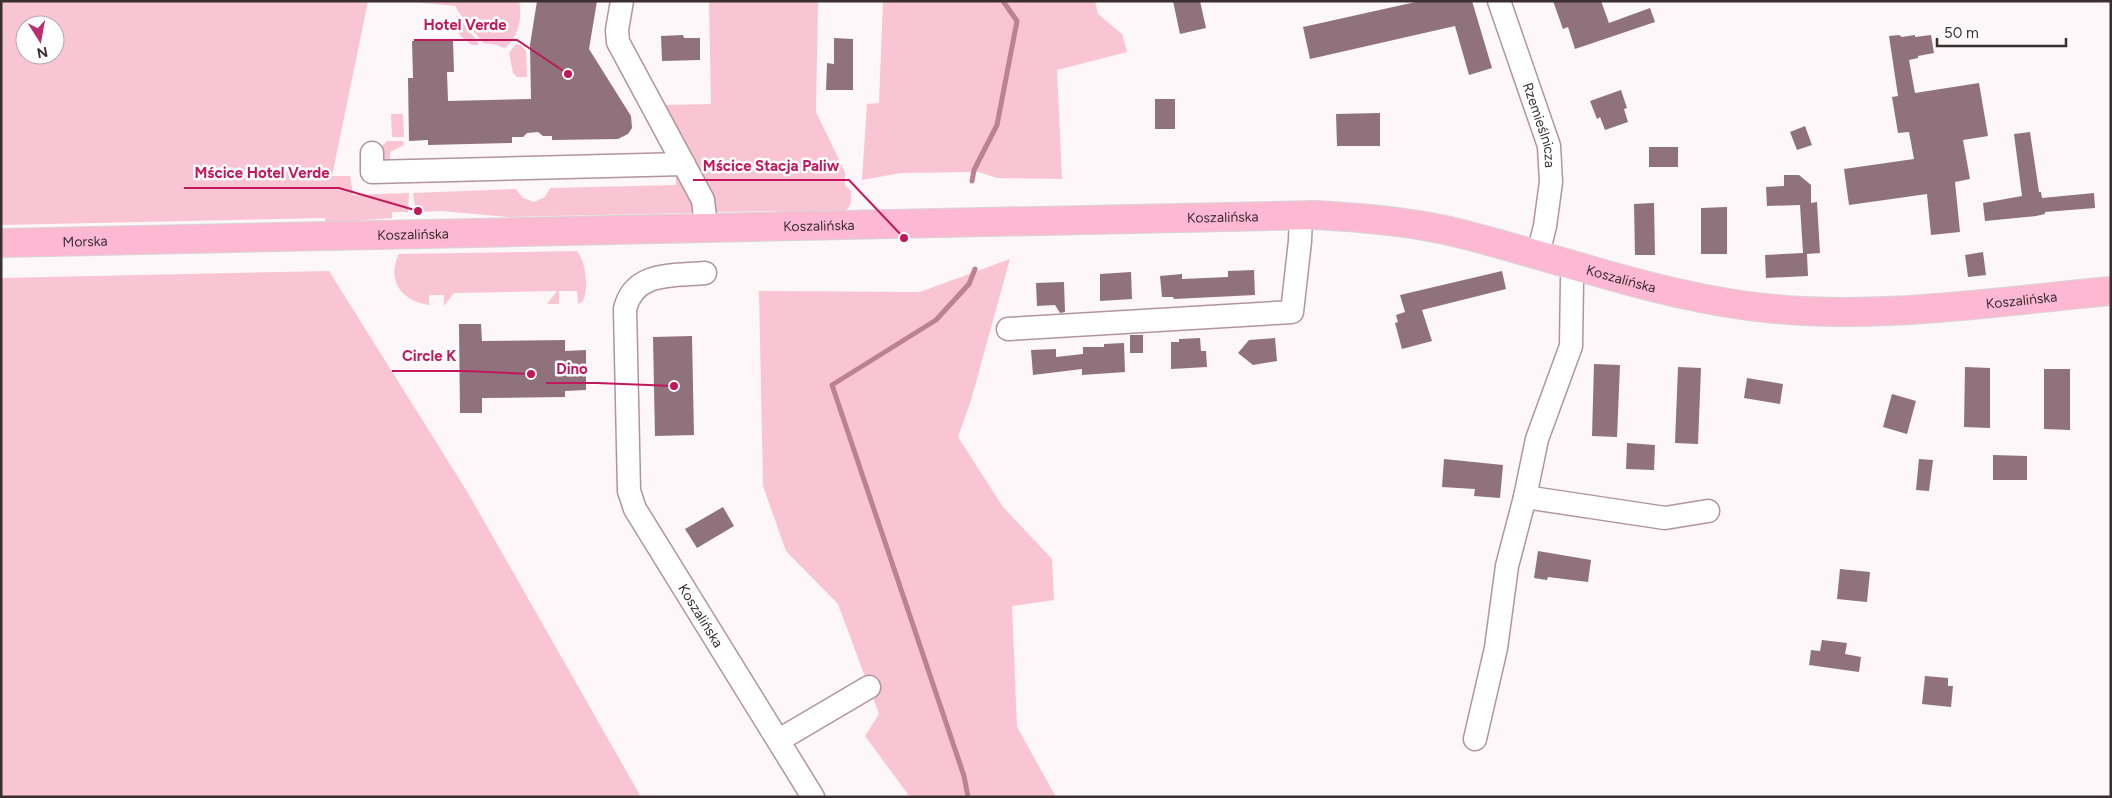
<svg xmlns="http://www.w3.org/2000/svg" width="2112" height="798" viewBox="0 0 2112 798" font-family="Figtree,sans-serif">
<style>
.green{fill:#f9c4d4;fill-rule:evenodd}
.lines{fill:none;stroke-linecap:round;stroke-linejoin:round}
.stream{stroke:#bc8294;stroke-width:5}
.building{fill:#8f727b}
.minor-casing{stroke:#b2949d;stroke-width:25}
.major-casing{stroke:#d8d5d6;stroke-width:30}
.minor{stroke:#fff;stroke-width:22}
.major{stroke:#fdb9d1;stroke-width:28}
.labels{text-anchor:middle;stroke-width:5;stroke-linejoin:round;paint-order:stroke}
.street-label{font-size:14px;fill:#3a2e31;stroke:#fff}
.leader{fill:none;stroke:#c2185b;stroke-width:2}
.callout-dot{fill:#c2185b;stroke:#fff;stroke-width:2}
.callout-label{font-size:15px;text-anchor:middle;font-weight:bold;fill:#c2185b;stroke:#fff;stroke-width:5;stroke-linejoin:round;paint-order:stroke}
</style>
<rect width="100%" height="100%" fill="#fdf7f9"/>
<g class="green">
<path d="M1,1h367l-36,175h18l3,19 56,-2 -1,19h-16v6l-67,5v-5l-324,7zM25,25h30v30h-30z"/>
<path d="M402,1h117c4,14 -1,40 -15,47l-7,-3 -14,-2 -26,-33 -1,-4z"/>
<path d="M709,1h109l-2,111 29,60v13l6,6c0,12 1,17 -11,24l-63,1v-5l-60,1 -3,-5 -51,-102 48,-1z"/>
<polygon points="874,1 1095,1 1098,14 1122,34 1127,52 1057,70 1062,179 997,178 979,172 901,173 862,180 867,104 879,103 883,2"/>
<path d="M457,15l21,27v3h-6c-10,-7 -21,-15 -15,-30z"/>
<polygon points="516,44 521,45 526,51 527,77 517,77 513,73 509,53"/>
<polygon points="391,114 403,114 404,137 392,137"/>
<polygon points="387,141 403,141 404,145 390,152 390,164 382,161 379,149"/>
<polygon points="676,175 688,186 694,209 691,213 508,217 442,211 416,212 413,193 516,189 523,198 534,202 545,197 550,188 676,185"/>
<polygon points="1285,225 1289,230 934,238 934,232"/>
<path d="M577,251c9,12 12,35 6,50l-5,3 -1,-13h-18v13h-12l10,-13 -103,2 -10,13v-11h-15v10c-27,-4 -43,-24 -30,-51z"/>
<polygon points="1010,259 971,400 958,437 1003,507 1052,559 1054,600 1012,606 1017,727 1056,797 910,797 865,736 879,714 838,604 786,551 763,486 759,291 920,292"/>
<polygon points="329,271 468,493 641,797 1,797 1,278"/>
</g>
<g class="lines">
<g class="stream">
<polyline points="972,181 974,170 997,125 1017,21 1003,1"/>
<polyline points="968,797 964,776 832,385 936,320 969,284 975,269"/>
</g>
</g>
<g class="building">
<polygon points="537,1 597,1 589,49 631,116 632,128 628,134 618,139 552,140 552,136 543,136 538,132 527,133 523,137 512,137 512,143 428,145 428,140 409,141 408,78 413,78 412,41 453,40 454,72 447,72 448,101 531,99 530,45"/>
<polygon points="1173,1 1200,1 1206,28 1180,34"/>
<polygon points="1420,1 1472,1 1492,68 1469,75 1455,26 1310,59 1303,27"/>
<polygon points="1553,1 1601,1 1609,23 1650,8 1655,22 1575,49 1568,27 1563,29"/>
<polygon points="683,35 684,38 700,38 700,60 662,61 661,36"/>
<polygon points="1899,35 1902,37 1915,35 1915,37 1931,35 1934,53 1918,56 1918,58 1909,60 1915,93 1979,83 1988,136 1963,140 1970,179 1955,182 1960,232 1931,235 1927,194 1849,205 1844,169 1914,159 1909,132 1898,133 1892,97 1898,96 1889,36"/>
<polygon points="834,38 853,39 853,90 826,90 827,63 834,64"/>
<polygon points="1621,90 1627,108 1624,109 1628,122 1605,130 1600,117 1597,119 1590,101"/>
<rect x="1155" y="99" width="20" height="30"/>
<polygon points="1380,113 1380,146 1337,146 1336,114"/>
<polygon points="1805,126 1812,145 1797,150 1790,132"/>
<polygon points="2030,132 2039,192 2041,192 2042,198 2094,193 2095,208 2045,212 2045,214 2036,216 1985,221 1983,203 2022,196 2014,134"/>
<rect x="1649" y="147" width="29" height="20"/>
<polygon points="1784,175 1799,175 1811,185 1811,203 1817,202 1820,253 1807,254 1808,276 1766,278 1765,255 1803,253 1800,205 1767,206 1766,187 1784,186"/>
<polygon points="1654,203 1655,255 1635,255 1634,204"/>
<polygon points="1727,207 1727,254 1701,254 1701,208"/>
<polygon points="1983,252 1986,275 1968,277 1965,255"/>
<polygon points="1254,270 1255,295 1174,299 1173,297 1162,297 1160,276 1182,274 1182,279 1228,277 1228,271"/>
<polygon points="1502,271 1506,289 1422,310 1432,341 1402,349 1395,323 1398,322 1396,315 1405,312 1400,295"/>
<polygon points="1131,272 1132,299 1100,301 1100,274"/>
<polygon points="1064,282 1065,312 1060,313 1055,305 1037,306 1036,283"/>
<polygon points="459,324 481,324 482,341 565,340 565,351 586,350 586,390 565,391 565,397 482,398 482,413 460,413"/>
<rect x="1130" y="335" width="13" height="18"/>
<polygon points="692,336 694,435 655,436 653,337"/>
<polygon points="1200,338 1201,351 1206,351 1207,367 1171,369 1171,342 1179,342 1179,339"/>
<polygon points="1275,338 1277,361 1253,365 1238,353 1249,340"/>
<polygon points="1124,343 1125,372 1082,375 1082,369 1033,375 1031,350 1056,349 1056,357 1083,354 1083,347 1104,347 1104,344"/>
<polygon points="1594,364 1620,365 1617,437 1592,436"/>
<polygon points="1678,367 1701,368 1698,444 1675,443"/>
<polygon points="1965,367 1990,368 1990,428 1964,427"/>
<polygon points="2044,369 2070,369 2070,430 2044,429"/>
<polygon points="1747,378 1783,384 1780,404 1744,398"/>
<polygon points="1892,394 1916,401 1907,434 1883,427"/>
<polygon points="1627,443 1655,445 1654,470 1626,469"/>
<polygon points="1993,455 2027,456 2027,480 1993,480"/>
<polygon points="1444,459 1503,465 1500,498 1474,496 1475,489 1442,487"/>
<polygon points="1919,459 1933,460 1929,491 1916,490"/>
<polygon points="723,507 734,526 697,548 685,529"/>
<polygon points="1538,551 1591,560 1588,582 1548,577 1547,580 1534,578"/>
<polygon points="1840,569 1870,572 1867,602 1837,599"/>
<polygon points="1822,640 1847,643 1845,654 1861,657 1859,672 1809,665 1811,650 1820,651"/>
<polygon points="1925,676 1948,678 1948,686 1953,686 1951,707 1922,704"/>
</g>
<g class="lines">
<g class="minor-casing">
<g id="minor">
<polyline points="622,1 617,30 618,42 703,200 706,227"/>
<path id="s1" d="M1499,1l50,145 2,36 -6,44 -7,28"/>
<polyline points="372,153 372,172 684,164"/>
<path id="s2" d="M705,273c-32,3 -71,-2 -80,36l4,182 6,18 178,288"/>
<polyline points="1008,329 1292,312 1300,241 1301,215"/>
<polyline points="1525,497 1665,518 1708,511"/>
<polyline points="1475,739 1496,648 1507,566 1525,497 1537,439 1571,346 1572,280 1575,265"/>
<polyline points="779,740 869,687"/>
</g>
</g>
<g class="major-casing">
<g id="major">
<path id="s3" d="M1,243l1316,-28c49,3 98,7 145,19 95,24 188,59 286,72 120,16 243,-4 363,-15"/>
</g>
</g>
<use href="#minor" class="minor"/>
<use href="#major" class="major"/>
</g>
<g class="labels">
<g class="street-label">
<text dy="5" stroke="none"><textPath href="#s1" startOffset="131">Rzemieślnicza</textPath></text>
<text dy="5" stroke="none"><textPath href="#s3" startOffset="1222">Koszalińska</textPath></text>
<text dy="5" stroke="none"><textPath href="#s3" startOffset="818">Koszalińska</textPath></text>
<text dy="5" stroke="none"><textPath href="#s3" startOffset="412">Koszalińska</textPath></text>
<text dy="5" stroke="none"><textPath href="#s3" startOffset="84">Morska</textPath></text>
<text dy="5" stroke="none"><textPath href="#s3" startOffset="1628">Koszalińska</textPath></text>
<text dy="5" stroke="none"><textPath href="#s3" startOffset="2032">Koszalińska</textPath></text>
<text dy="5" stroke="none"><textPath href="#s2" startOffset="422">Koszalińska</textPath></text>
</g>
</g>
<path class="leader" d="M568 74L517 40H414M904 238L849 180H693M418 211L339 188H184M531 374L466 371H392M674 386L597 383H546"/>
<g class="callout-dot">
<circle cx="568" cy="74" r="5"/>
<circle cx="904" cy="238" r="5"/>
<circle cx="418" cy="211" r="5"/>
<circle cx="531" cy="374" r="5"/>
<circle cx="674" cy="386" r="5"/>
</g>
<g class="callout-label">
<text x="465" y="30">Hotel Verde</text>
<text x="771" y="171">Mścice Stacja Paliw</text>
<text x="262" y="178">Mścice Hotel Verde</text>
<text x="429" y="361">Circle K</text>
<text x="572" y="374">Dino</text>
</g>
<rect width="2112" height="798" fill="none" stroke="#3a2e31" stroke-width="5"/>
<g transform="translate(40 40) rotate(169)"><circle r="24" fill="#ffffff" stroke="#b0abad"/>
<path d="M0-4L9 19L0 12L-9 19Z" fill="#b9306c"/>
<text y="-8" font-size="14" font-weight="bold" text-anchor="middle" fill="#3a2e31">N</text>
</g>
<path d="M1937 38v8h129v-8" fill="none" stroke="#3a2e31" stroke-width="2.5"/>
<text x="1944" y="38" font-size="15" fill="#3a2e31" stroke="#ffffff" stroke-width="4" paint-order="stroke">50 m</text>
</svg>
